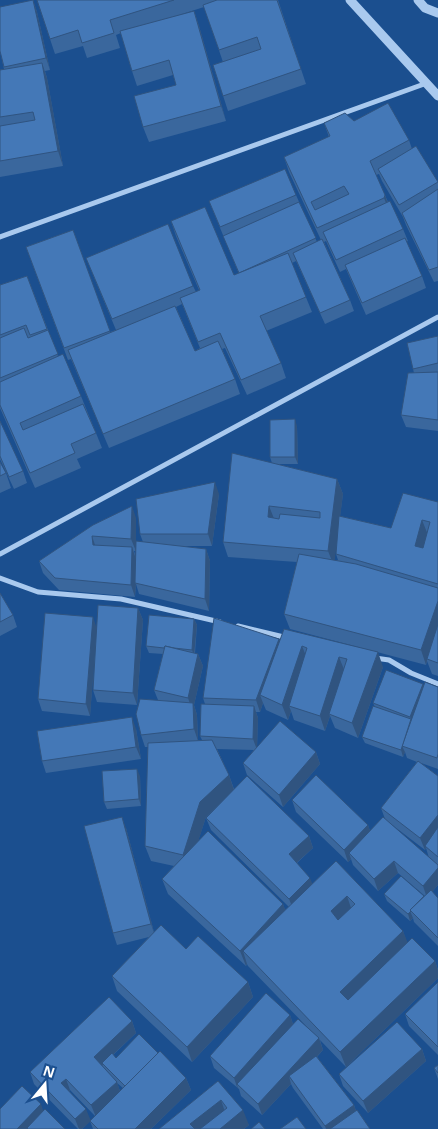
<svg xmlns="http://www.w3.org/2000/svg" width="438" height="1129" viewBox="0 0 438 1129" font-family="'Noto Sans',sans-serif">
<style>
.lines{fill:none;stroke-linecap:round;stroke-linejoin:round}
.minor{stroke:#a9c9ee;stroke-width:5}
.tertiary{stroke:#a9c9ee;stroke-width:9}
.wall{fill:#3a679d;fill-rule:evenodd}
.shaded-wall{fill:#305480}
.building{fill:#4478b7;stroke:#305480;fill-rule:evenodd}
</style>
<rect width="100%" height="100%" fill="#1b4f8f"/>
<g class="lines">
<g class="minor">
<polyline points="0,237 427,83"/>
<polyline points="0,554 438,317"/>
<polyline points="0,578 38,592 121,599 220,622"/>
<polyline points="238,626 288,638"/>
<polyline points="375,658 389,660 411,673 438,684"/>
</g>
<g class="tertiary">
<polyline points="350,0 438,96"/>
<polyline points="418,0 425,8 438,13"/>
</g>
</g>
<g class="wall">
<polygon points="33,0 37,12 50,70 45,71 47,78 63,166 0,177 0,70 4,69 0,51"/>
<polygon points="37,0 278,0 306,84 228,111 213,65 223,62 204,7 173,17 194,11 199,26 226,121 149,142 143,127 176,85 173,75 137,86 132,71 121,33 116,35 120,48 87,58 83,46 55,54"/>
<path d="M354,121l55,19 3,9 4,-3 22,37v98l-4,1 -28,-57 -3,-8 -21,-36 -3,-7 -3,1 12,27 15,27 5,12 -2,1 16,34 4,12 -60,27 -20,-46 -6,3 -14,-31 -2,1 26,58 4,11 -29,13 -29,-63 -4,2 20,49 -46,19 15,32 5,15 -39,17 -22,-47 -3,1 13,30 5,15 -131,54 -38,-89 -3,1 -42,-113 47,-17 37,102 6,-2 -30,-72 107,28 3,6 3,-2 -23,-54 -5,-15 63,54 5,-1 -30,-73 87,-6 21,47 4,-2 -32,-68 -5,-15 45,-20 -5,-14zM182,304l18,44 -5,3 -19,-44z"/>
<polygon points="27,276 48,330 58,356 81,396 87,411 96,433 102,448 77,459 81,468 35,488 0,408 0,285"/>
<polygon points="438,336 438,431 406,427 401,415 414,373 413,369"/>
<polygon points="0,421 23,471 27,483 14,489 0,459"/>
<path d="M297,426l1,38h-21l60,15 6,15 -3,22 51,12 47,-26v174l-6,-2 -5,-13 -1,4 -136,-36 -6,-15 13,-52 -69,-5 -5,-15 49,-79 -2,-6zM338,532l-2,22 2,6h-4z"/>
<polygon points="0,462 6,473 11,488 0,493"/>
<polygon points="219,494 212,546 179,546 206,549 210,561 209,611 139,594 136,584 135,597 59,590 43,573 39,561 93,525 136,518 136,551 134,551 136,557 143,542 140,534"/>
<polygon points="0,593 13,615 17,627 0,636"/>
<polygon points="138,608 143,620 137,705 97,702 93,690 95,649 90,716 42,711 38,699 97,628"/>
<path d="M194,619l3,6 -2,28 3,1 5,12 -9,39 3,10 1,25h4l-2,-4 5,-32 -2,-6 76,-59 1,3 4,-13 99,38 -25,71 -23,-10 -5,-12 -5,15 -31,-11 -3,-9 -3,9 -22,-10 -3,-7 -3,9h-4l2,6 -1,29 59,5 4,12 -37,43 -36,-32 -4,-12 11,-13 -37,-1 12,26 5,14 75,47 4,12 -16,15 15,21 24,-23 67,70 4,12 28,18 3,9v8l-92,89 -26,-27 3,10 -6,7 37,48 2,6 14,18h-47l-30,-41 -2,-4 -29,31 -21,-19 -2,-7 -25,-21 -4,-12 80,-41 3,9 16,5 -61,-63 -1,-2 -1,2 -78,-72 -6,-15 12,-13 -23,-5 -6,-15 3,-99h-3l-4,-12 17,-35 -4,-10 9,-36 -14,-1 -3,-7zM217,807l-11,11 5,12 78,77 -4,3 -2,-6 -85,-63 8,-24z"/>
<path d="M423,684v2l15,1v82l-17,-6 17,13v109l-6,7 6,6v48l-24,-24 -1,-4 -3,3 -23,-20 -3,-7 41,2 -27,-23 -20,18 -25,-26 -2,-6 -3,3 -52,-50 -4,-12 76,25 2,6 15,-12 -4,-11 36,-46 -10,-4 -2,-6 -2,5 -38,-14 -3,-6 13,-30 -2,-4zM391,824l34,26 1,-2 3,10z"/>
<polygon points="136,729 141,759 46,773 42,761"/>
<polygon points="140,776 141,806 107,809 104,802"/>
<polygon points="126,828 154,932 248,982 253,997 192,1062 117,991 112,976 149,937 117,945 113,933"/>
<polygon points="438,982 438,1055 409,1026 405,1014"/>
<path d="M132,1021l4,12 -23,22 3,3 42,-5 28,25 5,12 -40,39h-58l-3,-8 -8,8h-4l-44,-45 -4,-12zM117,1083l6,5 -3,3zM70,1090l25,26 -5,5 -21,-30z"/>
<polygon points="422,1049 426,1061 368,1113 343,1086 339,1074"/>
<polygon points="438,1065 438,1079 434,1068"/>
<polygon points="218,1081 249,1125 244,1129 159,1129"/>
</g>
<g class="shaded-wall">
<polygon points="33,0 37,12 50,70 46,58"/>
<polygon points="194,11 199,26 226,121 221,106"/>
<polygon points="42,63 47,78 63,166 58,151"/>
<polygon points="385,195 390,210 390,213 384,198"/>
<polygon points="295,419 297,426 298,464 295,457"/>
<polygon points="337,479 343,494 334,566 328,551"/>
<polygon points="215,482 219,494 212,546 208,534"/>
<polygon points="132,506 136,518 136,551 131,539"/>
<polygon points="269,506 275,521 268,517"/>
<polygon points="422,520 428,535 420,561 415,546"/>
<polygon points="92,536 96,548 93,545"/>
<polygon points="132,547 136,559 135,583 136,584 135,597 131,585"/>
<polygon points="206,549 210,561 209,611 205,599"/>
<polygon points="438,601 438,631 427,659 427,661 426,665 421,650"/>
<polygon points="138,608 143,620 137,705 133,693"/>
<polygon points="93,617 97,629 90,716 86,704"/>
<polygon points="194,619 197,625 194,656 192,650"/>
<polygon points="279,639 283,651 260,695 263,703 260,712 256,700"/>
<polygon points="302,646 308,661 289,706 291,711 288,720 282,705"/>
<polygon points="378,652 383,667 358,738 352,723"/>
<polygon points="198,654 203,666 194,705 197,715 198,741 194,729 192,710 188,698"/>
<polygon points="339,657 345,672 329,714 330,716 325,731 320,716"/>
<polygon points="423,684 425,691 413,723 410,717"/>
<polygon points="254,706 258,718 257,750 253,739"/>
<polygon points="132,717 136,729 141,759 136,747"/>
<polygon points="411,719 402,746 405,752 403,757 401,750"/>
<polygon points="316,752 320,764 283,807 279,795"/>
<polygon points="137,769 140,776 141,806 139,799"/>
<polygon points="229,775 234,790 206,817 189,870 183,855 200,802"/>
<polygon points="438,815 438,832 425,846 426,848 425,850 420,838"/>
<polygon points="122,817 126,828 155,936 151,924"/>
<polygon points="368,825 372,836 349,853 351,859 348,862 344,850"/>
<polygon points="309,836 313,848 293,866 289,854"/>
<polygon points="394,861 398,873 378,891 374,879"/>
<polygon points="438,868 438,885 427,898 423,886"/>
<polygon points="310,878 315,890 294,911 289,899"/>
<polygon points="347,896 352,911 336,926 331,911"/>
<polygon points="283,904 289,919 243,951 247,964 246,966 240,951"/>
<polygon points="410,911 413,918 410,921 408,914"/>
<polygon points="403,931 409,946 345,1007 340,992"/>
<polygon points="435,961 438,970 438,978 346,1067 340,1052"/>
<polygon points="248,982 253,997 192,1062 187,1047"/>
<polygon points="290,1015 294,1027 237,1084 238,1090 234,1078"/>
<polygon points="132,1021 136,1033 103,1064 102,1063 103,1065 98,1069 94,1057"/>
<polygon points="319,1038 323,1050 293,1082 289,1076 291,1084 262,1115 258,1104"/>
<polygon points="422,1049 426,1061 368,1113 363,1101"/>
<polygon points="186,1078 191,1090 151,1129 135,1129"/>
<polygon points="66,1079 70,1090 65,1095 61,1083"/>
<polygon points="117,1082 121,1094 96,1117 91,1105"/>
<polygon points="221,1100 226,1115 208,1129 192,1129 190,1124"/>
<polygon points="41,1104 45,1116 28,1129 17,1129"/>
<polygon points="354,1105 358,1117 342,1129 326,1129 325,1126"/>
<polygon points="86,1109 91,1121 82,1129 79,1129 75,1119"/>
<polygon points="243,1110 249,1125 244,1129 220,1129"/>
</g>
<g class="building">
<polygon points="33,0 46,58 4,67 0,51 0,7"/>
<polygon points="37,0 174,0 110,20 114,33 82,43 78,30 50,39"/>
<polygon points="217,0 277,0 301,69 223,96 213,65 261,49 257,37 219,50 203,5"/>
<polygon points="194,11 221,106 143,127 134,96 176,85 169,60 132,71 120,31"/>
<polygon points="42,63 58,151 0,161 0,126 35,120 33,112 0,117 0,70"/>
<path d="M388,103l21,37 -39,21 15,34 -1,3 -67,30 -33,-71 46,-21 -6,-13 21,-10 9,8zM344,186l5,8 -34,16 -4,-8z"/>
<polygon points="416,146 438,182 399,205 378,169"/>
<polygon points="285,169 296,195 220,227 209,201"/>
<polygon points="438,189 438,267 429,270 402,213"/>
<polygon points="390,201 403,229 336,260 323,232"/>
<polygon points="299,202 316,238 239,273 223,236"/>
<polygon points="205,207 234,275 288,253 306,297 260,316 281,363 241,380 220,333 198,342 180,298 200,290 171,221"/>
<polygon points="168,224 193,286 112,319 86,258"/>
<polygon points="73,230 110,331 64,348 26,247"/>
<polygon points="405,238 422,276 362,303 345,265"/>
<polygon points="322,239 350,300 320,313 293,253"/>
<polygon points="27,276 47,329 30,335 26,325 0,335 0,285"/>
<polygon points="175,306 195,351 218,341 235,379 103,434 68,350"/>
<polygon points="24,328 28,338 48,330 58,354 0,378 0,338"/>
<polygon points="438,336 438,363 413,369 407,343"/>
<polygon points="63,354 81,396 20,423 23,430 83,404 96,433 71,444 75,453 30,473 0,405 0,382"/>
<polygon points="438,372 438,420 401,415 408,373"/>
<polygon points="295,419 295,457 270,457 270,420"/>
<polygon points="0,421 23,471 9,477 0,456"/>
<path d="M232,453l105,26 -9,72 -105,-9zM269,506l51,6v6l-40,-4 -1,5 -11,-2z"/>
<polygon points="0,462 6,473 0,476"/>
<polygon points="215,482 208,534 140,534 136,499"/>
<path d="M403,493l35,9v82l-102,-30 3,-38 52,12zM422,520l8,2 -7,26 -8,-2z"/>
<polygon points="132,506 131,539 92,536 93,545 132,547 131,585 55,578 39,561 93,525"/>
<polygon points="136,541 206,549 205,599 135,583"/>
<polygon points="299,554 356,564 438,588 438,601 421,650 284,614"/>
<polygon points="0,593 13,615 0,622"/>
<polygon points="98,605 138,608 133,693 93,690"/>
<polygon points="45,613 93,617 86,704 38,699"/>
<polygon points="149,615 194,619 192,650 174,648 165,646 164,648 146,646"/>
<polygon points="214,618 279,639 256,700 203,698"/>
<polygon points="438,624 438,663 427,659"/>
<polygon points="284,629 378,652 352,723 329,714 347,659 339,657 320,716 289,706 307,648 302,646 282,705 260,695"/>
<polygon points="165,646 198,654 188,698 154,690"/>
<polygon points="386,670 423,684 410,717 373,703"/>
<polygon points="425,682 438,687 438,754 437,758 402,746"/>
<polygon points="140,699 193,703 194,729 141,735 136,714"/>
<polygon points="201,704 254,706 253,739 200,736"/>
<polygon points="373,706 411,719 401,750 362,737"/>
<polygon points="132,717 136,747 42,761 37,731"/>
<polygon points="280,721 316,752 279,795 243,763"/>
<polygon points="212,740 229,775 200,802 183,855 145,846 148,743"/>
<polygon points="418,761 438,776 438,815 420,838 381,808"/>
<polygon points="137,769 139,799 104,802 102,771"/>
<polygon points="316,775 368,825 344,850 292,800"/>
<polygon points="247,776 309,836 289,854 310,878 289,899 206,818"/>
<polygon points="122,817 151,924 113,933 84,826"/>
<polygon points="383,817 438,865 438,868 423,886 394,861 374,879 349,853"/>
<polygon points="438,827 438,857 425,846"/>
<polygon points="208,831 283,904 240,951 162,879"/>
<path d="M336,861l67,70 -63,61 8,8 64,-62 23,23 -95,91 -97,-101zM347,896l8,8 -17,16 -7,-9z"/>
<polygon points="401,876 424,896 410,910 411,911 408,914 384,894"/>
<polygon points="431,890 438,898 438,938 410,910"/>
<polygon points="161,925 186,949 198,936 248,982 187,1047 112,976"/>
<polygon points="438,982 438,1047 405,1014"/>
<polygon points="266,993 290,1015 234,1078 210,1056"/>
<polygon points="109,997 132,1021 94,1057 117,1082 91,1105 66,1079 61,1083 86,1109 75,1119 30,1072"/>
<polygon points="298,1019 319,1038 258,1104 237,1084"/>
<polygon points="397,1022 422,1049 363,1101 339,1074"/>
<polygon points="139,1034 158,1053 125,1086 102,1063 112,1053 116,1058"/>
<polygon points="160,1051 186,1078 135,1129 98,1129 90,1121"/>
<polygon points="316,1056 354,1105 325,1126 289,1076"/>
<polygon points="438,1065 438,1073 434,1068"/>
<polygon points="218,1081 243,1110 220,1129 200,1129 227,1108 221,1100 190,1124 195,1129 159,1129"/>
<polygon points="22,1086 41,1104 17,1129 0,1129 0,1109"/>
<polygon points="45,1109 65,1129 28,1129 27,1128"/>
<polygon points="357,1110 370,1129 330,1129"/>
<polygon points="297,1117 306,1129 280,1129"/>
<polygon points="259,1122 265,1129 251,1129"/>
</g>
<g transform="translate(45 1084) rotate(18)" stroke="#1b4f8f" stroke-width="4" paint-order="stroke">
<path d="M0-4L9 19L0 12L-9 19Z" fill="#ffffff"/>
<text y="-8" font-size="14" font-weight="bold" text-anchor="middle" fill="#ffffff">N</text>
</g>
</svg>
